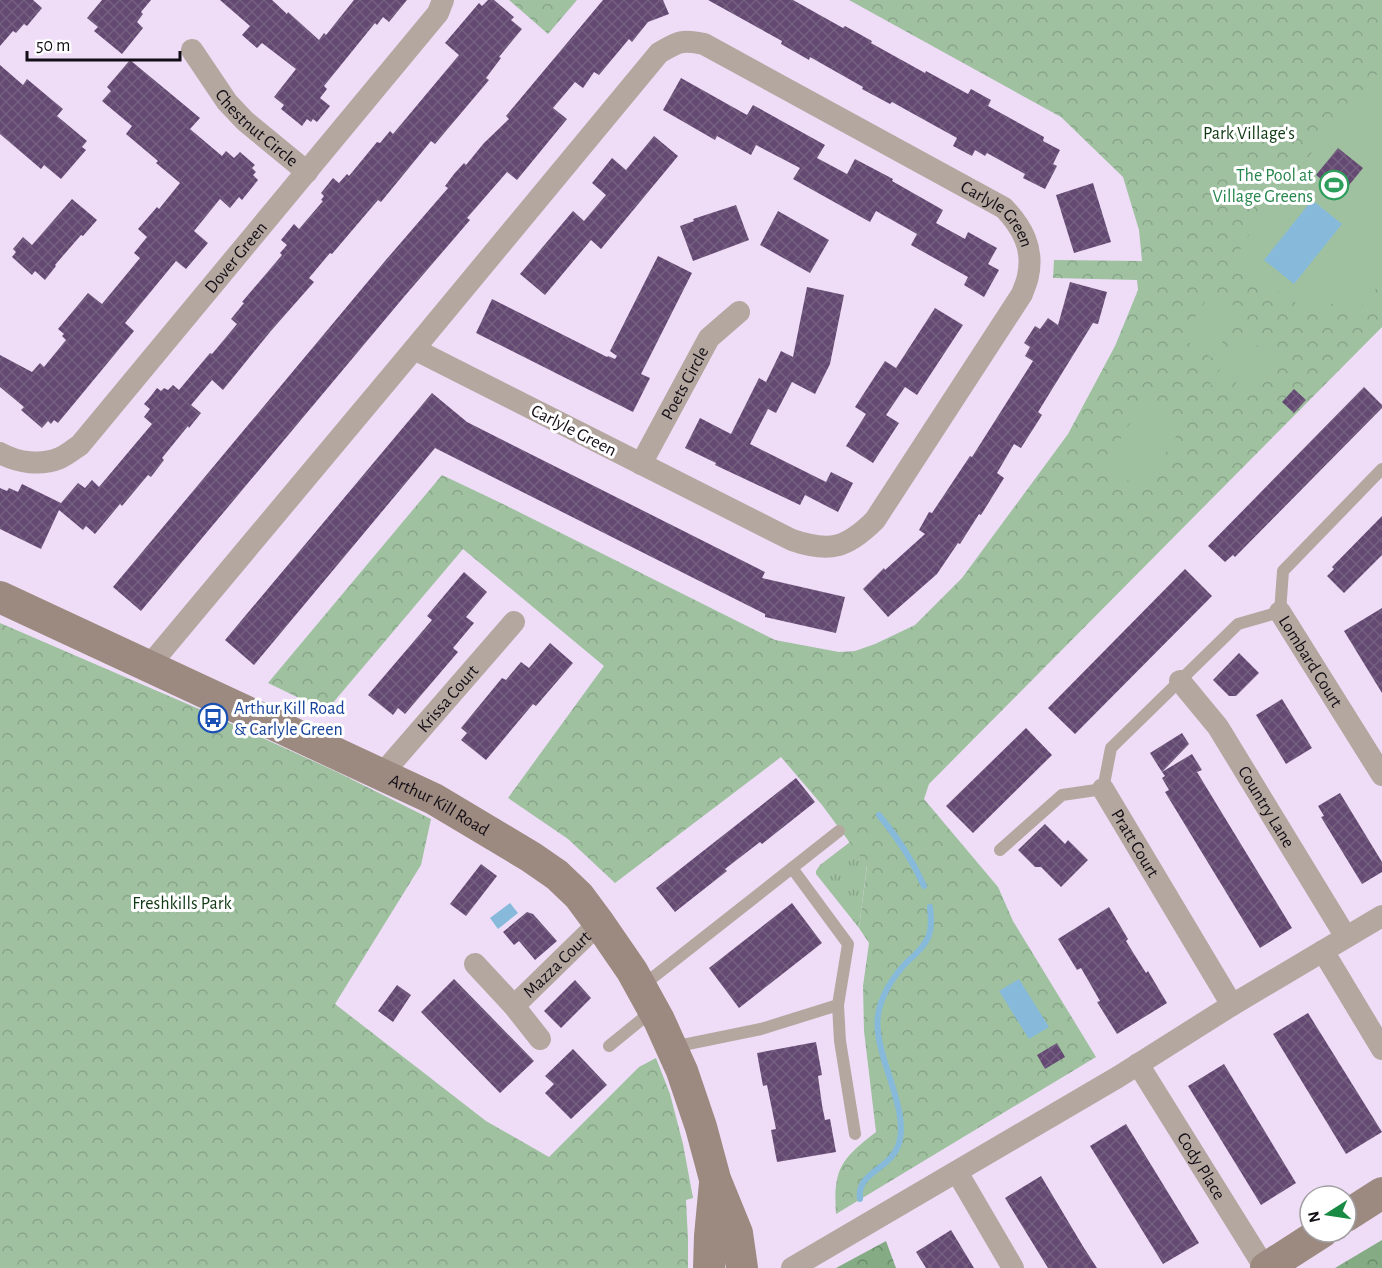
<svg xmlns="http://www.w3.org/2000/svg" width="1382" height="1268" viewBox="0 0 1382 1268" font-family="'Alegreya Sans',sans-serif">
<style>
.grass{fill:url(#grass-tufts)}
.forest{fill:url(#forest-crowns)}
.park{fill:url(#park-crowns)}
.garden{fill:#9fc1a0}
.water{fill:#87bada}
.lines{fill:none;stroke-linecap:round;stroke-linejoin:round}
.stream{stroke:#87bada;stroke-width:6}
.building{fill:url(#building-cross-hatch)}
.lane{stroke:#b4a7a0;stroke-width:12}
.street{stroke:#b4a7a0;stroke-width:22}
.secondary{stroke:#9c897f;stroke-width:32}
.labels{text-anchor:middle;stroke-width:6;stroke-linejoin:round;paint-order:stroke}
.street-label{font-size:18px;fill:#130e16;stroke:#fff}
.park-label{font-size:18px;fill:#0e3912;stroke:#fff}
.leisure-label{font-size:18px;fill:#27864d;stroke:#fff;text-anchor:end}
.transit-label{font-size:18px;fill:#164399;stroke:#fff;text-anchor:start}
</style>
<defs>
<pattern id="grass-tufts" width="24" height="20" patternUnits="userSpaceOnUse" patternTransform="scale(1.5)"><rect width="24" height="20" fill="#9fc1a0"/><path d="M3 7l-1-3M5 7V3M7 7l1-3M15 17l-1-3M17 17v-4M19 17l1-3" fill="none" stroke="#88a589"/></pattern>
<pattern id="forest-crowns" width="20" height="18" patternUnits="userSpaceOnUse" patternTransform="scale(1.5)"><rect width="20" height="18" fill="#84ab84"/><path d="M2 6a3 3 0 1 1 6 0M12 15a3 3 0 1 1 6 0" fill="none" stroke="#6b8a6b"/></pattern>
<pattern id="park-crowns" width="20" height="18" patternUnits="userSpaceOnUse" patternTransform="scale(1.5)"><rect width="20" height="18" fill="#9fc1a0"/><path d="M2 6a3 3 0 1 1 6 0M12 15a3 3 0 1 1 6 0" fill="none" stroke="#88a589"/></pattern>
<pattern id="building-cross-hatch" width="8" height="8" patternUnits="userSpaceOnUse" patternTransform="scale(1.5)"><rect width="8" height="8" fill="#644a72"/><path d="M0 0l8 8M0 8l8-8" fill="none" stroke="#756080"/></pattern>
</defs>
<rect width="100%" height="100%" fill="#efddf8"/>
<polygon class="grass" points="850,842 867,865 859,928 816,874 816,871 820,865"/>
<g class="forest">
<polygon points="1382,1240 1382,1268 1335,1268"/>
<polygon points="886,1241 896,1268 836,1268"/>
</g>
<g class="park">
<polygon points="509,0 577,0 548,34"/>
<path d="M849,0h533v327l-453,457 -5,15 74,88 15,34 83,136 -260,157c-3,-45 5,-55 40,-82l-12,-101 -1,-45 6,-43 -10,-15 8,-62 -45,-61 -41,-48 -166,126 -47,-44 -60,-41 96,-132 -141,-117 -137,162 -58,-28 174,-208 61,29 272,136 64,12 16,-1 20,-7 40,-19 47,-47 106,-144 47,-88 23,-56 -1,-10 -84,-2 1,-18 88,1 -3,-31 -16,-53 -62,-60z"/>
<polygon points="0,623 206,712 337,772 431,819 421,865 335,1004 486,1121 549,1157 639,1067 656,1058 670,1094 683,1144 693,1198 686,1200 688,1239 688,1268 0,1268"/>
</g>
<g class="garden">
<polygon points="1382,68 1382,281 1356,313 1336,299 1320,317 1231,264 1266,208"/>
<polygon points="1212,291 1242,311 1212,358 1182,338"/>
<polygon points="1248,328 1262,338 1225,394 1210,384"/>
<polygon points="1264,340 1279,350 1242,405 1228,395"/>
<polygon points="1144,401 1183,425 1143,490 1104,465"/>
</g>
<g class="water">
<polygon points="1312,200 1342,224 1294,284 1264,260"/>
<polygon points="510,903 518,913 498,929 490,918"/>
<polygon points="1019,979 1049,1027 1029,1039 999,991"/>
</g>
<g class="lines">
<g class="stream">
<path d="M879,815c19,23 33,44 45,71"/>
<path d="M860,1199c-4,-26 29,-29 38,-53 14,-36 -26,-92 -20,-131 3,-19 15,-38 28,-52 9,-8 19,-17 23,-28 3,-9 2,-18 1,-28"/>
</g>
</g>
<g class="building">
<polygon points="0,0 33,0 42,8 27,26 24,24 16,33 13,31 0,46"/>
<polygon points="102,0 151,0 141,12 143,14 137,22 143,28 122,54 94,31 98,27 87,18"/>
<polygon points="220,0 272,0 287,14 288,12 319,40 324,33 326,35 354,0 407,0 389,22 383,17 377,25 375,23 324,86 327,89 320,98 330,106 317,122 313,119 311,122 307,119 302,126 281,109 284,105 274,97 296,69 262,43 257,48 242,35 250,26"/>
<polygon points="488,0 494,0 514,17 511,20 522,29 499,57 501,58 486,78 489,80 435,144 431,141 381,202 378,200 332,254 330,253 309,278 314,282 270,332 223,390 212,380 191,405 201,413 189,428 188,426 162,458 164,460 151,477 148,475 122,506 120,504 95,534 86,526 83,530 59,510 41,549 0,529 0,488 7,491 9,488 18,492 22,484 61,503 78,483 85,488 92,480 99,487 152,424 144,417 150,409 144,404 151,396 157,388 161,391 164,388 168,390 173,385 179,390 210,353 212,354 237,324 231,319 244,303 242,302 282,255 280,253 287,245 281,240 294,224 299,229 323,201 321,200 324,196 321,193 333,178 339,183 347,174 349,176 377,142 380,143 390,131 393,134 459,55 445,43 479,3 482,6"/>
<polygon points="603,0 663,0 669,14 648,22 632,42 629,39 599,75 594,72 583,88 575,82 553,108 567,119 517,180 507,172 467,218 470,220 403,298 141,611 113,587 385,261 448,188 445,186 454,174 464,163 466,165 484,143 509,119 506,116"/>
<polygon points="708,0 793,0 843,28 845,26 872,41 871,43 925,73 926,71 968,94 971,89 991,100 988,106 1044,137 1043,141 1060,150 1053,164 1057,166 1045,189 1023,178 1025,174 987,153 985,156 975,150 972,156 953,146 957,138 892,102 890,104 862,89 863,87 810,57 809,60 781,44 782,41"/>
<polygon points="130,60 200,118 190,129 222,156 226,151 234,158 240,152 255,165 252,168 256,172 253,175 258,180 242,200 239,197 230,208 220,199 194,231 208,243 186,269 176,261 125,323 134,331 58,423 54,420 51,424 48,421 42,428 21,410 24,407 0,387 0,355 32,372 40,363 44,367 66,340 62,336 64,334 58,329 88,293 102,304 140,258 134,253 147,237 138,229 157,207 159,209 180,183 156,163 158,161 126,134 132,126 102,101 111,91 107,87"/>
<polygon points="0,65 23,85 27,79 63,109 57,116 87,141 82,147 86,150 61,179 44,165 41,169 0,134"/>
<polygon points="681,78 747,115 753,105 825,145 817,158 847,174 855,159 893,179 892,181 943,210 936,223 965,239 968,232 997,248 988,264 999,270 984,297 964,285 968,277 911,245 917,234 876,211 870,222 793,179 800,168 756,145 751,155 717,136 715,140 663,110"/>
<polygon points="654,136 678,156 601,249 591,240 545,295 520,274 573,211 584,221 606,195 592,183 612,158 626,170"/>
<polygon points="1338,148 1363,168 1341,195 1316,175"/>
<polygon points="1093,183 1111,242 1074,253 1056,195"/>
<polygon points="72,199 97,220 83,236 81,235 55,265 56,266 45,280 35,271 32,275 12,257 16,252 13,249 23,237 32,245"/>
<polygon points="736,205 749,240 693,261 680,226 694,221 693,219"/>
<polygon points="778,211 829,240 810,273 760,245"/>
<polygon points="658,256 692,273 641,374 650,378 633,412 476,333 492,299 607,357 608,356 615,359 617,356 610,351"/>
<polygon points="1070,282 1107,292 1098,324 1093,323 1038,412 1042,415 1021,448 1014,444 997,473 1004,478 981,515 979,514 960,544 958,543 937,574 888,617 863,589 884,568 885,570 925,534 919,530 929,512 932,513 970,456 972,457 1033,361 1025,356 1030,347 1024,343 1035,326 1040,329 1048,318 1058,325"/>
<polygon points="807,287 844,295 830,364 815,394 792,382 776,413 768,409 750,444 826,482 831,472 853,483 838,512 805,495 800,505 715,465 716,463 685,448 700,418 731,434 759,378 766,382 781,351 793,357"/>
<polygon points="935,308 963,325 917,395 905,387 886,415 899,423 873,463 846,446 866,414 855,407 885,361 896,368"/>
<polygon points="1364,387 1382,405 1382,408 1235,557 1233,555 1225,562 1208,546"/>
<polygon points="1294,389 1306,400 1294,413 1282,402"/>
<polygon points="432,393 467,422 765,572 762,578 845,597 836,633 765,617 765,614 435,448 254,665 225,640"/>
<polygon points="1382,516 1382,555 1344,593 1327,576 1334,569 1332,567"/>
<polygon points="1185,569 1212,596 1075,734 1048,708"/>
<polygon points="464,572 487,592 466,617 474,623 453,648 458,652 405,714 398,708 393,715 368,695 432,620 427,616"/>
<polygon points="1382,608 1382,693 1344,631"/>
<polygon points="550,643 573,663 536,706 533,704 486,760 461,740 467,733 461,728 502,678 506,680 521,662 529,668"/>
<polygon points="1239,653 1259,673 1236,696 1229,696 1213,680"/>
<polygon points="1282,699 1312,748 1286,764 1256,715"/>
<polygon points="1026,728 1052,755 973,833 946,806"/>
<polygon points="1182,733 1189,744 1162,772 1150,753"/>
<polygon points="1192,754 1202,770 1197,772 1292,928 1260,948 1165,792 1169,790 1162,778 1165,776 1162,772"/>
<polygon points="796,778 815,802 762,844 760,842 725,869 727,871 675,912 656,888"/>
<polygon points="1340,793 1382,862 1382,872 1362,884 1321,817 1324,816 1318,806"/>
<polygon points="1045,824 1065,844 1068,840 1088,860 1061,887 1041,867 1035,867 1018,850"/>
<polygon points="481,864 497,876 466,916 450,904"/>
<polygon points="792,903 822,943 739,1008 709,968"/>
<polygon points="1109,907 1128,939 1126,941 1134,954 1146,973 1148,971 1167,1003 1117,1034 1097,1002 1100,1001 1081,968 1077,970 1058,939"/>
<polygon points="527,912 533,914 557,941 535,960 519,941 514,945 503,932"/>
<polygon points="454,979 534,1061 500,1093 421,1012"/>
<polygon points="575,980 591,998 561,1028 544,1011"/>
<polygon points="397,985 411,995 393,1022 378,1011"/>
<polygon points="1308,1013 1382,1132 1346,1154 1273,1034"/>
<polygon points="816,1042 822,1075 818,1076 822,1105 825,1120 830,1119 836,1152 777,1162 771,1130 776,1129 767,1085 763,1086 757,1053"/>
<polygon points="1057,1043 1065,1057 1045,1069 1037,1055"/>
<polygon points="573,1049 607,1085 571,1119 545,1093 554,1084 545,1076"/>
<polygon points="1224,1064 1296,1183 1261,1205 1188,1086"/>
<polygon points="1126,1124 1199,1243 1163,1264 1090,1146"/>
<polygon points="1041,1176 1084,1248 1097,1268 1048,1268 1005,1198"/>
<polygon points="951,1230 974,1268 926,1268 916,1252"/>
</g>
<g class="lines">
<g class="lane">
<polyline points="1000,850 1062,795 1103,789 1111,748 1238,624 1280,612 1283,571 1382,469"/>
<polyline points="792,868 848,944 838,1005 840,1041 855,1134"/>
<polyline points="642,986 839,831"/>
<polyline points="609,1046 652,1011"/>
<polyline points="673,1047 761,1029 838,1005"/>
</g>
<g class="street">
<path id="s1" d="M192,50l35,52 18,19 62,51"/>
<path id="s2" d="M0,453c18,10 41,13 60,5 7,-3 14,-9 20,-13l358,-432 5,-13"/>
<path id="s3" d="M641,464l68,-126 30,-26"/>
<path id="s4" d="M1280,612l102,163"/>
<path id="s5" d="M149,666l265,-317 245,-296c19,-11 23,-14 45,-9l300,164c18,19 30,40 24,68 -1,6 -4,12 -6,18l-147,226c-28,28 -45,33 -83,20l-378,-191"/>
<path id="s6" d="M1180,681l38,46 128,210"/>
<path id="s7" d="M382,774l132,-152"/>
<path id="s8" d="M1103,789l129,216"/>
<polyline points="1323,951 1382,1049"/>
<polyline points="475,964 514,1006 540,1039"/>
<path id="s9" d="M514,1006l85,-83"/>
<path id="s10" d="M1138,1064l127,204"/>
<polyline points="957,1172 1013,1268"/>
<polyline points="792,1268 1118,1077 1232,1005 1382,916"/>
</g>
<g class="secondary">
<path id="s11" d="M0,597l434,202 97,58 26,18 22,21 20,27 33,48 27,49 23,51 19,56 14,52 22,54 5,35"/>
<polyline points="1346,1216 1382,1193"/>
<polyline points="709,1268 710,1236 715,1183"/>
<polyline points="1266,1268 1322,1232"/>
</g>
</g>
<defs>
<g id="stadium-ring" transform="scale(1.5)"><circle r="9.5" fill="#fff" stroke="#2e9e5b" stroke-width="1.5"/><path d="M0-5a6.5 5 0 1 0 0 10a6.5 5 0 1 0 0-10ZM-3.5-1.8h7v3.6h-7Z" fill="#2e9e5b"/></g>
<g id="bus-ring" transform="scale(1.5)"><circle r="9.5" fill="#fff" stroke="#1a4fb4" stroke-width="1.5"/><path d="M-5-6H5V4H4V6H2V4H-2V6H-4V4H-5ZM-3.5-4V0h7V-4ZM-3.5 1.2v1.5H-2V1.2ZM2 1.2v1.5H3.5V1.2Z" fill="#1a4fb4"/></g>
</defs>
<g fill-rule="evenodd">
<use href="#stadium-ring" x="1334" y="185"/>
<use href="#bus-ring" x="213" y="718"/>
</g>
<g class="labels">
<g class="street-label">
<text dy="6" stroke="none"><textPath href="#s1" startOffset="102">Chestnut Circle</textPath></text>
<text dy="6" stroke="none"><textPath href="#s5" startOffset="1186">Carlyle Green</textPath></text>
<text dy="6" stroke="none"><textPath href="#s2" startOffset="330">Dover Green</textPath></text>
<text dy="6" stroke="none"><textPath href="#s3" startOffset="92">Poets Circle</textPath></text>
<text transform="translate(574 430) rotate(27)" y="6">Carlyle Green</text>
<text dy="6" stroke="none"><textPath href="#s4" startOffset="58">Lombard Court</textPath></text>
<text dy="6" stroke="none"><textPath href="#s7" startOffset="100">Krissa Court</textPath></text>
<text dy="6" stroke="none"><textPath href="#s11" startOffset="486">Arthur Kill Road</textPath></text>
<text dy="6" stroke="none"><textPath href="#s6" startOffset="153">Country Lane</textPath></text>
<text dy="6" stroke="none"><textPath href="#s8" startOffset="63">Pratt Court</textPath></text>
<text dy="6" stroke="none"><textPath href="#s9" startOffset="60">Mazza Court</textPath></text>
<text dy="6" stroke="none"><textPath href="#s10" startOffset="120">Cody Place</textPath></text>
</g>
<g class="park-label">
<text x="1249" y="139">Park Village's</text>
<text x="182" y="909">Freshkills Park</text>
</g>
<g class="leisure-label">
<text x="1313" y="181">The Pool at<tspan x="1313" dy="21">Village Greens</tspan></text>
</g>
<g class="transit-label">
<text x="234" y="714">Arthur Kill Road<tspan x="234" dy="21">&amp; Carlyle Green</tspan></text>
</g>
</g>
<g transform="translate(1328 1214) rotate(258)"><circle r="28" fill="#ffffff" stroke="#a19fa2" stroke-width="1.5"/>
<path d="M0-4.5L10 22L0 15L-10 22Z" fill="#198a43"/>
<text y="-9" font-size="16" font-weight="bold" text-anchor="middle" fill="#130e16">N</text>
</g>
<path d="M27 51v9h153v-9" fill="none" stroke="#130e16" stroke-width="3"/>
<text x="36" y="51" font-size="18" fill="#130e16" stroke="#ffffff" stroke-width="4.5" paint-order="stroke">50 m</text>
</svg>
